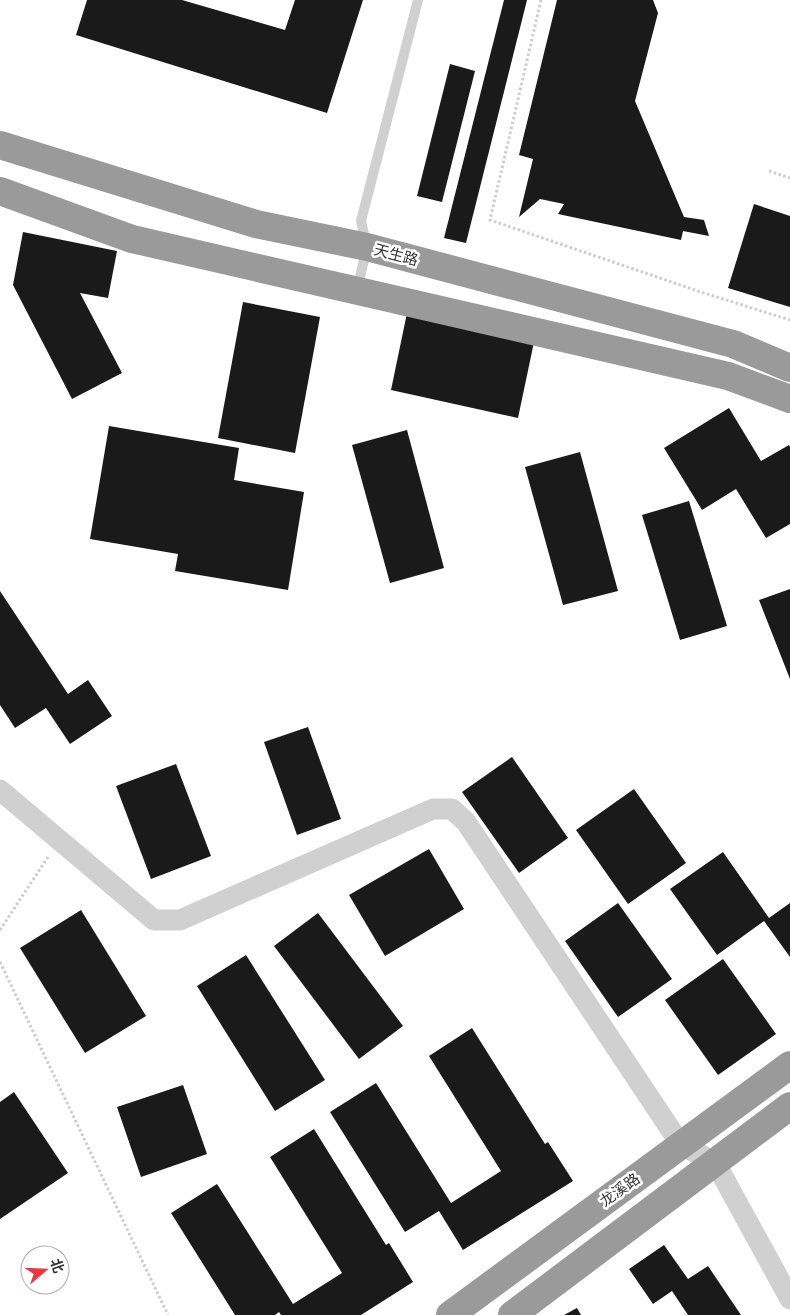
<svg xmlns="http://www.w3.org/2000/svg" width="790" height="1315" viewBox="0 0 790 1315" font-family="'Golos Text','Noto Sans SC',sans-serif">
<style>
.building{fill:#1a1a1a}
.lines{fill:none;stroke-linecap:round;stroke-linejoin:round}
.path{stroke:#cdcdcd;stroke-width:3;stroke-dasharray:2.5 2.5;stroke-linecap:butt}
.lane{stroke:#d0d0d0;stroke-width:10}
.street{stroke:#d0d0d0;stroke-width:21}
.highway{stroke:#9a9a9a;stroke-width:28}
.labels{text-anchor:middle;stroke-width:5;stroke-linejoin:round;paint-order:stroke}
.street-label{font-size:15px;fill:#333;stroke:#fff}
</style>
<rect width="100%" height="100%" fill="#fff"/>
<g class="building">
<polygon points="87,0 182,0 285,30 295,0 363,0 327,113 76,35"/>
<polygon points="504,0 527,0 466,243 444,238"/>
<polygon points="557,0 653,0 658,13 635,101 684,217 704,220 709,236 683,231 681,240 558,214 564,204 540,199 519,217 533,159 519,155"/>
<polygon points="450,64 475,71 442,202 417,196"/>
<polygon points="754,204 790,216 790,307 728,288"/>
<polygon points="23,232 117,251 108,298 80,293 122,373 72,399 13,285"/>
<polygon points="243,302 320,317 295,453 218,438"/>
<polygon points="407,313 534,342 518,418 391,390"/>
<polygon points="729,408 761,461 789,445 790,447 790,524 766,538 736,489 702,510 664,448"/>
<polygon points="109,426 239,448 234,480 304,492 288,590 175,571 178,554 90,539"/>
<polygon points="407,430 444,568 390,583 352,445"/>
<polygon points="580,452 618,591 563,605 525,467"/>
<polygon points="689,501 727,626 680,640 642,515"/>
<polygon points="790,589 790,679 759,600"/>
<polygon points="0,591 68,694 88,680 112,716 70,744 46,708 15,728 0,705"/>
<polygon points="308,727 341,819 297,835 264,742"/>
<polygon points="512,757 568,838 519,873 462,792"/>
<polygon points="176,764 211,856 151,879 116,786"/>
<polygon points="634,789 686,863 628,904 576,830"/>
<polygon points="429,849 464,909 385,956 349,895"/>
<polygon points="723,852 769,918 790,903 790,957 764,921 717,955 670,889"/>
<polygon points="618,903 672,979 618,1017 565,941"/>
<polygon points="81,910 146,1016 85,1053 20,948"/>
<polygon points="318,913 403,1026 359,1059 274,946"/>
<polygon points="246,955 325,1080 275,1111 197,986"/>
<polygon points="723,959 776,1034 718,1075 665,1000"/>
<polygon points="472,1028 545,1144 548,1142 573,1181 463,1250 439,1211 405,1232 330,1112 376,1083 451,1203 501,1171 429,1056"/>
<polygon points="183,1085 207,1154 141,1177 117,1107"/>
<polygon points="14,1092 68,1173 0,1219 0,1102"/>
<polygon points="314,1129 386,1245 389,1243 413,1282 361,1315 281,1315 279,1312 275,1315 235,1315 171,1213 217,1184 293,1304 342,1273 270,1157"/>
<polygon points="664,1245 688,1279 708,1266 741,1315 688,1315 672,1291 653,1304 629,1269"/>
<polygon points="577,1308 581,1315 564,1315"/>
</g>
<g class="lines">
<g class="path">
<polyline points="541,0 490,220 698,291 790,320"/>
<polyline points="769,171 790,178"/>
<polyline points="0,930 48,857"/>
<polyline points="0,962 168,1315"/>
</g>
<polyline class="lane" points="357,290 367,247 361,221 418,0"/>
<polyline class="street" points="0,790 154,920 180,920 433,809 452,809 466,822 681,1145 715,1162 790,1299"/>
<g class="highway">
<polyline points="0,145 256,224 367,247 733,344 790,368"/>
<polyline points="0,191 132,239 728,376 790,399"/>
<polyline points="450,1315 790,1065"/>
<polyline points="512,1315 790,1106"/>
</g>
</g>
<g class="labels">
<g class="street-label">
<text transform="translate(396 255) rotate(15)" y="5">天生路</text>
<text transform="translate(620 1190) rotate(-36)" y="5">龙溪路</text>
</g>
</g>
<g transform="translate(45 1270) rotate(71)"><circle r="24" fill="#ffffff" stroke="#adadad"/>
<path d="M0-4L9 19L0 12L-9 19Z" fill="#e63946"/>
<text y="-8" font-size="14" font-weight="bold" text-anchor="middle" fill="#333333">北</text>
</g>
</svg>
